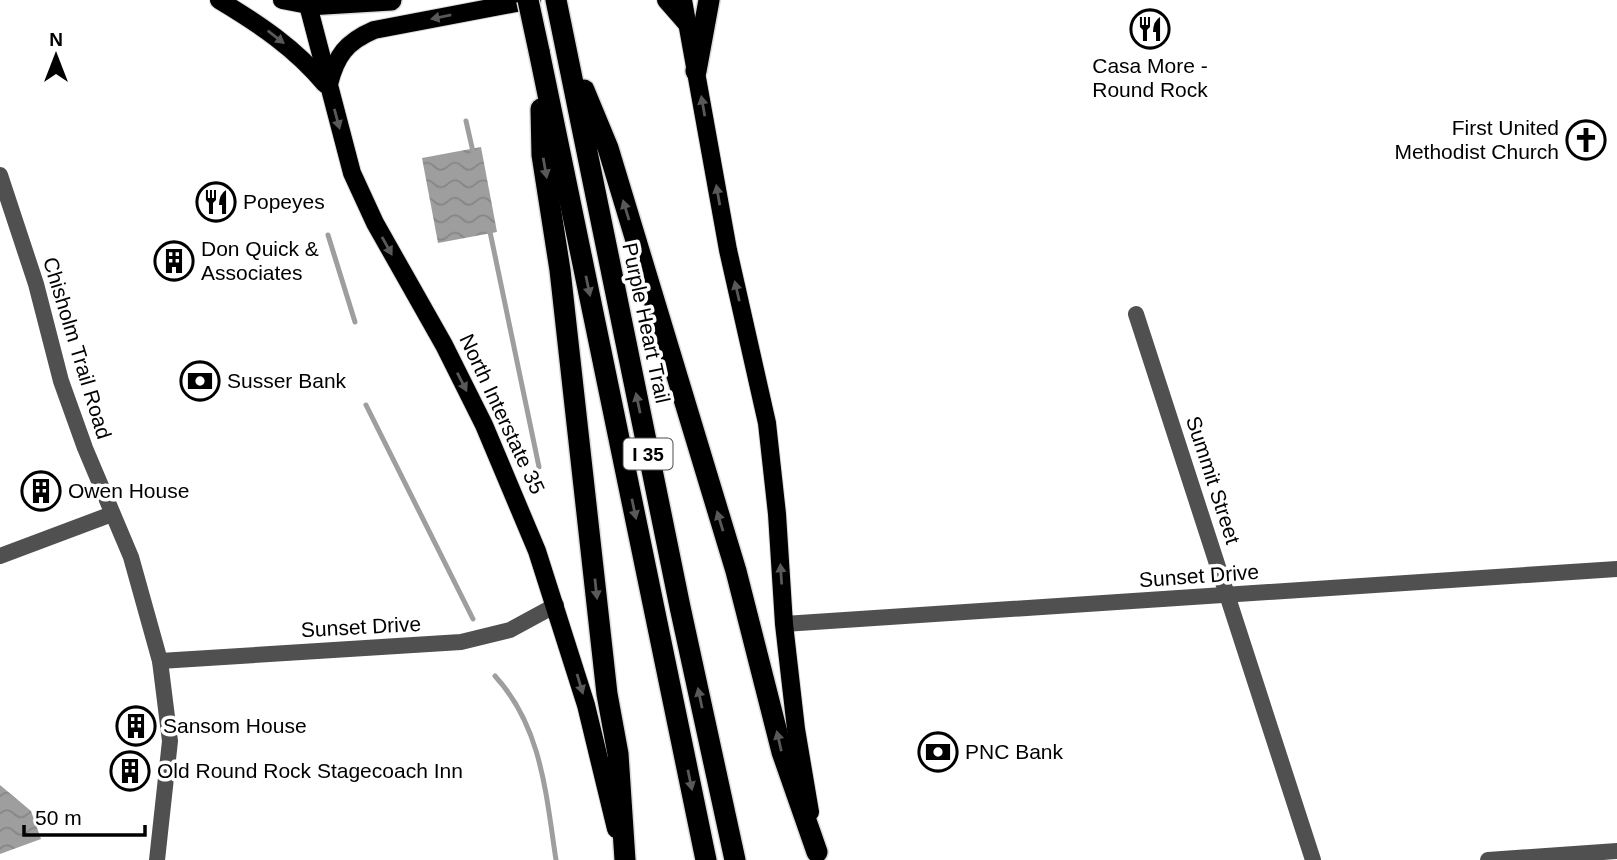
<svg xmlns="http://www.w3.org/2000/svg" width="1617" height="860" viewBox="0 0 1617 860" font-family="Arial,sans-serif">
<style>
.water{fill:url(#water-waves)}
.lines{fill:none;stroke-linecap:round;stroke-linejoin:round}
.stream{stroke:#9e9e9e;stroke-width:5}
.major-casing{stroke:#dbdbdb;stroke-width:20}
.highway-casing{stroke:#dbdbdb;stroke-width:24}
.minor{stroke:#505050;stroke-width:16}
.major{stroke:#000;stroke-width:18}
.highway{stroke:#000;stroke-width:21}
.highway-bridge-casing{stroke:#dbdbdb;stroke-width:24;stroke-linecap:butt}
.highway-bridge{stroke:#000;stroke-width:21}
.oneway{fill:#595959}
.labels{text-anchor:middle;stroke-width:7;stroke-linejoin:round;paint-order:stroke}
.shield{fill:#fff;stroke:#4c4c4c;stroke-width:2}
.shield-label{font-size:19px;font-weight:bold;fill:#000}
.poi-label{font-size:21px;fill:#000;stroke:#fff;text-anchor:start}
.street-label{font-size:21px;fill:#000;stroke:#fff}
</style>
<defs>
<pattern id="water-waves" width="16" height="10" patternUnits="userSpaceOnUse" patternTransform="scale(1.75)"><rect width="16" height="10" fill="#9e9e9e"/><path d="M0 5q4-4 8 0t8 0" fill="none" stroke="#868686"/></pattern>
</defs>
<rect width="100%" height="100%" fill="#fff"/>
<g class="water">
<polygon points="481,147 497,232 438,243 422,158"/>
<polygon points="0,785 31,811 41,839 0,854"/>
</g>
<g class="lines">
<g class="stream">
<polyline points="466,121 474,156"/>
<polyline points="489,227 539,467"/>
<polyline points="328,235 355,322"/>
<polyline points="366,405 473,619"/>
<path d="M495,676c47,51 51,119 61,184"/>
</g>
<g class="major-casing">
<g id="major">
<path d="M219,0c40,24 76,48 106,84"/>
<polyline points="282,0 308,5 352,173 375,223 444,345 484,425 537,551 586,705 616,829"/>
<polyline points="666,0 687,24"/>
<polyline points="683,0 728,250 767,423 777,514 784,624 796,729 810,812"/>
<path d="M329,84c7,-28 17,-42 45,-54l158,-30"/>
</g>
</g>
<g class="highway-casing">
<g id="highway">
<polyline points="307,0 308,5 391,0"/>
<polyline points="556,0 680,607 735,860"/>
<polyline points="539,51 706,860"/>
<polyline points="696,71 709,0"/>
<polyline points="584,90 608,148 736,571 782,752 817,852"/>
<polyline points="541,109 542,155 560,270 607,694 618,754 625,860"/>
</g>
</g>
<g class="minor">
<polyline points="0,175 36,284 61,381 85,448 131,557 160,661 170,741 157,860"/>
<polyline points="1136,314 1313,860"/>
<polyline points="0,556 112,514"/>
<polyline points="784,624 1617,569"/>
<polyline points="160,661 461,642 510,630 556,605"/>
<polyline points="1488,860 1617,851"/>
</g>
<use href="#major" class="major"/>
<use href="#highway" class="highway"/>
<g class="highway-bridge-casing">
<polyline id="highway-bridge" points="528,0 539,51"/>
</g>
<use href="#highway-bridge" class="highway-bridge"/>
</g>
<defs><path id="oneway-solid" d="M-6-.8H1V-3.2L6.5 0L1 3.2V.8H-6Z" transform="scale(1.75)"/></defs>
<g class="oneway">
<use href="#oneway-solid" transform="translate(441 17) rotate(169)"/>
<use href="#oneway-solid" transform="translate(276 37) rotate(38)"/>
<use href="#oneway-solid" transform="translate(703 106) rotate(-100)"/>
<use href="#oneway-solid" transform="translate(337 119) rotate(75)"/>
<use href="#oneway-solid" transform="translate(545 168) rotate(80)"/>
<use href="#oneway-solid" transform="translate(718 195) rotate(-100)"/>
<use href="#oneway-solid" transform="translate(626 210) rotate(-107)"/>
<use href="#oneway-solid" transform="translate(387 246) rotate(61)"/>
<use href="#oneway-solid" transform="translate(588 286) rotate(78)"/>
<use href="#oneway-solid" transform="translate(737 291) rotate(-103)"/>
<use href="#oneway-solid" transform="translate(462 382) rotate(63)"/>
<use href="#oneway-solid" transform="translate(638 403) rotate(-102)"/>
<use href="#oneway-solid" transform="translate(634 509) rotate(78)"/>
<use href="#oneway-solid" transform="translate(720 521) rotate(-107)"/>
<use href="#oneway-solid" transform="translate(781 574) rotate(-94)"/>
<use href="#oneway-solid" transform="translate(596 589) rotate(84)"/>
<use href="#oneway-solid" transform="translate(580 684) rotate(73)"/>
<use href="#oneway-solid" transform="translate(700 698) rotate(-102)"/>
<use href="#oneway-solid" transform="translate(779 741) rotate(-103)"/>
<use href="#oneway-solid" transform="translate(690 780) rotate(78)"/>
</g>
<defs>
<g id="restaurant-ring" transform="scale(2.0125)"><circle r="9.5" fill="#fff" stroke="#000" stroke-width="1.5"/><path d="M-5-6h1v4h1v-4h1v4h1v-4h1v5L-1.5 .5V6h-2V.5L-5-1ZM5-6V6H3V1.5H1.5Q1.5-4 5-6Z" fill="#000"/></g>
<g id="church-ring" transform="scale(2.0125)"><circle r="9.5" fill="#fff" stroke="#000" stroke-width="1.5"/><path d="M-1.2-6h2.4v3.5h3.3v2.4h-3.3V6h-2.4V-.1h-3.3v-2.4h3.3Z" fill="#000"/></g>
<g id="building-ring" transform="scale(2.0125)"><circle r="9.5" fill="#fff" stroke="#000" stroke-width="1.5"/><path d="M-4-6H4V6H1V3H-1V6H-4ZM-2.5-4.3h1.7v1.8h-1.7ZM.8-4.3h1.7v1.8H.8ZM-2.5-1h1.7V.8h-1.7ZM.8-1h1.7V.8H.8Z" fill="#000"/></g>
<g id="bank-ring" transform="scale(2.0125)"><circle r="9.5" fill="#fff" stroke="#000" stroke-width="1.5"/><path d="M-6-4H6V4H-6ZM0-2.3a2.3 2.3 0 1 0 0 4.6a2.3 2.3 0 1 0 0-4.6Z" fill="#000"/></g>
</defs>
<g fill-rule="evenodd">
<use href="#restaurant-ring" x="1150" y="29"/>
<use href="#church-ring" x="1586" y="140"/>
<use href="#restaurant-ring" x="216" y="202"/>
<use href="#building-ring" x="174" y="261"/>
<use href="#bank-ring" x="200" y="381"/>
<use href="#building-ring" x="41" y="491"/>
<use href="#building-ring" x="136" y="726"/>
<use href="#bank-ring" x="938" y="752"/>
<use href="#building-ring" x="130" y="771"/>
</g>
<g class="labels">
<rect class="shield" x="623.5" y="438.5" width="49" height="31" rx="5"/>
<g class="shield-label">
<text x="648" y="461">I 35</text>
</g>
<g class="poi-label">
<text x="1150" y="73" text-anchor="middle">Casa More -<tspan x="1150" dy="24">Round Rock</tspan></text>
<text x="1559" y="135" text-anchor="end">First United<tspan x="1559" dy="24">Methodist Church</tspan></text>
<text x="243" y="209">Popeyes</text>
<text x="201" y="256">Don Quick &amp;<tspan x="201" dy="24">Associates</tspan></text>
<text x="227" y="388">Susser Bank</text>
<text x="68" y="498">Owen House</text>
<text x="163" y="733">Sansom House</text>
<text x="965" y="759">PNC Bank</text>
<text x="157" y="778">Old Round Rock Stagecoach Inn</text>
</g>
<g class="street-label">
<text transform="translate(646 323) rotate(78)" y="7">Purple Heart Trail</text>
<text transform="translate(77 348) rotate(73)" y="7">Chisholm Trail Road</text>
<text transform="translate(502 414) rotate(65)" y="7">North Interstate 35</text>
<text transform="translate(1213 480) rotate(72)" y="7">Summit Street</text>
<text transform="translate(1199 576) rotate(-4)" y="7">Sunset Drive</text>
<text transform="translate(361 627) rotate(-3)" y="7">Sunset Drive</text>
</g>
</g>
<g transform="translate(56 56)" stroke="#ffffff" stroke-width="5" paint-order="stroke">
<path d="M0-5L12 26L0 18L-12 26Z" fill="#000000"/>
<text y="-10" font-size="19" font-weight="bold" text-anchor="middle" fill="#000000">N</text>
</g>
<path d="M24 825v10h121v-10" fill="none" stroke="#000000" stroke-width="3.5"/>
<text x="35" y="825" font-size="21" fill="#000000" stroke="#ffffff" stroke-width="5" paint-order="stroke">50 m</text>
</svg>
